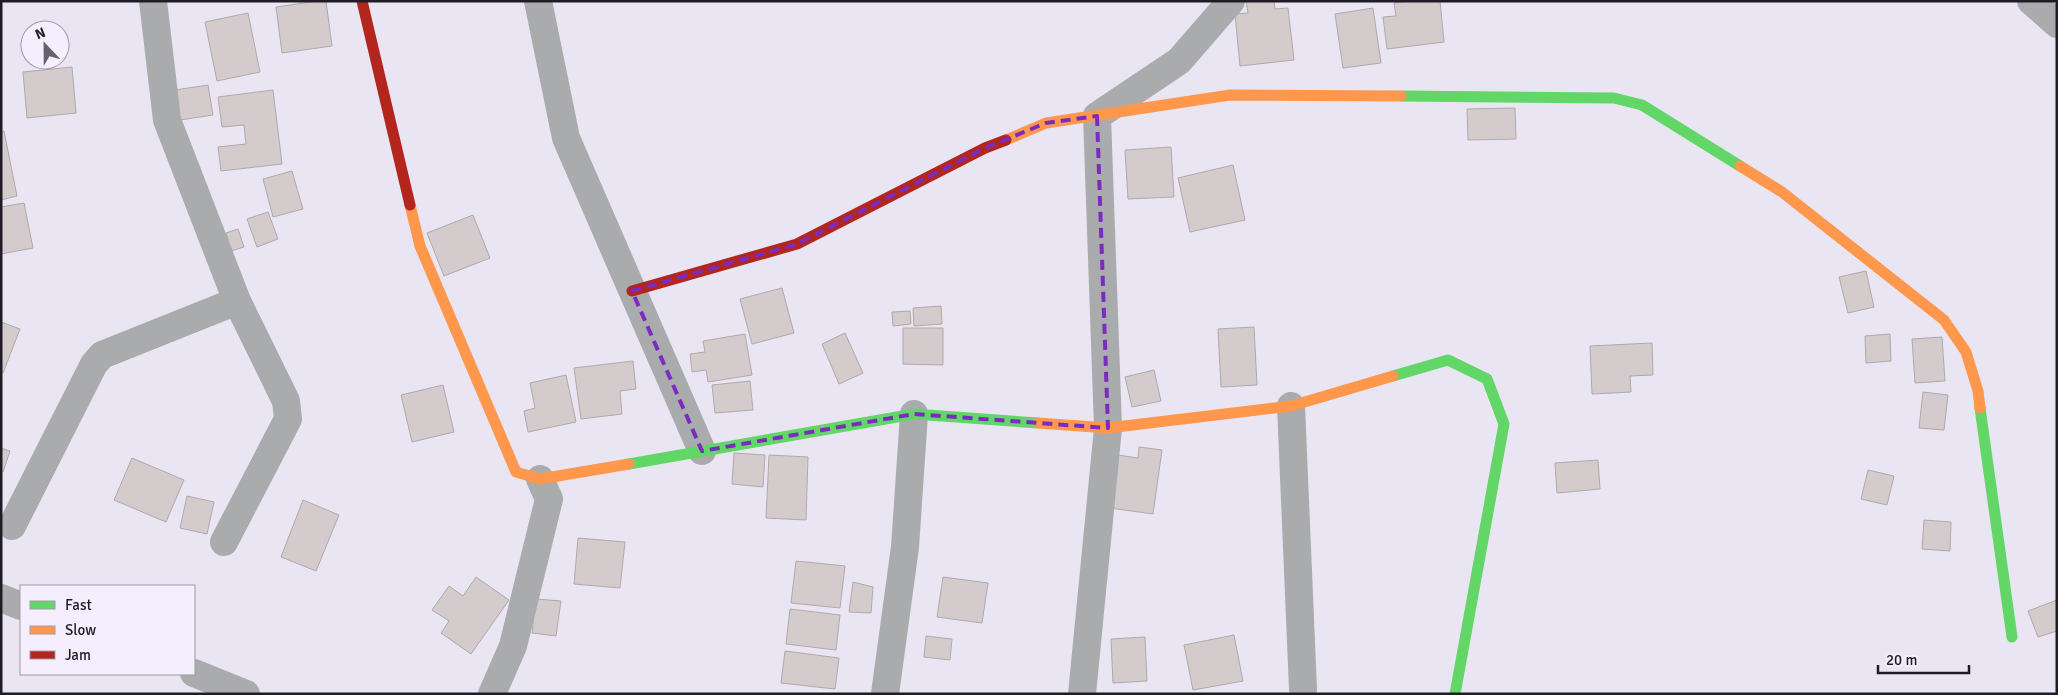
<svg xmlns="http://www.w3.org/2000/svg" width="2058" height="695" font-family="Signika,sans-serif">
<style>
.building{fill:#d4cbcc;stroke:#afa9ac}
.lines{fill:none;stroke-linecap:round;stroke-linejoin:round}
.street{stroke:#aaabad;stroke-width:28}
.fast{stroke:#63d668;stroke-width:11}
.slow{stroke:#ff974d;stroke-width:11}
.jam{stroke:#b3261e;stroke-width:11}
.marked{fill:none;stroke:#7b2cbf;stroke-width:4;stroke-dasharray:10 6;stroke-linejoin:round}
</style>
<rect width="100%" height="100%" fill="#eae5f3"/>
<g class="building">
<path d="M 318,1 L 326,1 L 332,46 L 282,53 L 276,7 Z"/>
<path d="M 1246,1 L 1274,1 L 1275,9 L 1288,8 L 1294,60 L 1240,66 L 1235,14 L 1248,13 Z"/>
<path d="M 1409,1 L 1440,1 L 1444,42 L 1387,49 L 1383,17 L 1396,16 L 1394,3 Z"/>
<path d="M 1373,8 L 1381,63 L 1343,68 L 1335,14 Z"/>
<path d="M 248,13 L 260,72 L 217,81 L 205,22 Z"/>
<path d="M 72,67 L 76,113 L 27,118 L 23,72 Z"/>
<path d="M 208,85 L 213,115 L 180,120 L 175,90 Z"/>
<path d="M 273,90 L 282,164 L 221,171 L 218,147 L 246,144 L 244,125 L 222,127 L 218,97 Z"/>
<path d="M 1515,108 L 1516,139 L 1468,140 L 1467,109 Z"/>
<path d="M 4,131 L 17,196 L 1,200 L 1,132 Z"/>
<path d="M 1171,147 L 1174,197 L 1128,199 L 1125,150 Z"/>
<path d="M 1233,165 L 1245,220 L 1190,232 L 1178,178 Z"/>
<path d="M 292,171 L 303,209 L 273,217 L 263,179 Z"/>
<path d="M 24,203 L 33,248 L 1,254 L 1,207 Z"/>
<path d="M 268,212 L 278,239 L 257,247 L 247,219 Z"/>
<path d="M 473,215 L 490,258 L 444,276 L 427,233 Z"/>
<path d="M 238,229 L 244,247 L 231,251 L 226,233 Z"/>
<path d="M 1866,271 L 1874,307 L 1848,313 L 1839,277 Z"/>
<path d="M 782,288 L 794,333 L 752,344 L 740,299 Z"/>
<path d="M 941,306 L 942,324 L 914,326 L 913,308 Z"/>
<path d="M 910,311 L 911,324 L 893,326 L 892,312 Z"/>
<path d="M 1,322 L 20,329 L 3,373 L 1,373 Z"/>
<path d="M 1254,327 L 1257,385 L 1221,387 L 1218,329 Z"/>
<path d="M 903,328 L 943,328 L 943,365 L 903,364 Z"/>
<path d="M 845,333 L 863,373 L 839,384 L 822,344 Z"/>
<path d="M 745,334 L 752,375 L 708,382 L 706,370 L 692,372 L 690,354 L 705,352 L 703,341 Z"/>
<path d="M 1890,334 L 1891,361 L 1866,363 L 1865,336 Z"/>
<path d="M 1942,337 L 1945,381 L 1915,383 L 1912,339 Z"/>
<path d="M 1652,343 L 1653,375 L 1630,376 L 1631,392 L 1592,394 L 1590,346 Z"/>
<path d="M 633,361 L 636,389 L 620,391 L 622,414 L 581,419 L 574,368 Z"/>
<path d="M 1154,370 L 1161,401 L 1132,407 L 1125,377 Z"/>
<path d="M 566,375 L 576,422 L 528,432 L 524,411 L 535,408 L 530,383 Z"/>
<path d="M 750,381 L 753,410 L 715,413 L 712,385 Z"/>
<path d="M 443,385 L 454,432 L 412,442 L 401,395 Z"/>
<path d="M 1923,392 L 1948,395 L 1944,430 L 1919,428 Z"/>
<path d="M 1139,447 L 1162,450 L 1153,514 L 1110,508 L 1118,455 L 1138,458 Z"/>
<path d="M 1,448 L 10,451 L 3,472 L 1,471 Z"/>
<path d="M 734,453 L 765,455 L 763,487 L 732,484 Z"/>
<path d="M 769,455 L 808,457 L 806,520 L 766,518 Z"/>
<path d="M 132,458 L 184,480 L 166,522 L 114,500 Z"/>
<path d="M 1598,460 L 1600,489 L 1557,493 L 1555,463 Z"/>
<path d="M 1868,470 L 1894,476 L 1887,505 L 1861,499 Z"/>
<path d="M 187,496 L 214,502 L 207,534 L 180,528 Z"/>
<path d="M 303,500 L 339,515 L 316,571 L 281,557 Z"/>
<path d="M 1924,520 L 1951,522 L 1950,551 L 1922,549 Z"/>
<path d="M 578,538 L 625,542 L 620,588 L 574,584 Z"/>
<path d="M 796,561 L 845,566 L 840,608 L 791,603 Z"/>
<path d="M 476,577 L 509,600 L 471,654 L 441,633 L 449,621 L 432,610 L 449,586 L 463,596 Z"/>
<path d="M 943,577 L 988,583 L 982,623 L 937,617 Z"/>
<path d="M 853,582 L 873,587 L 871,613 L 849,612 Z"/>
<path d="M 536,599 L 561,601 L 556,636 L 532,633 Z"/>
<path d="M 2057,600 L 2057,631 L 2038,637 L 2028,611 Z"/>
<path d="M 790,609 L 840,615 L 836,650 L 786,644 Z"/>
<path d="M 1234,635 L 1243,681 L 1193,690 L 1184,645 Z"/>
<path d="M 926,636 L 952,639 L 950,660 L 924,657 Z"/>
<path d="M 1145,637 L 1147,681 L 1113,683 L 1111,639 Z"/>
<path d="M 785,651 L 839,658 L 835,689 L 781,683 Z"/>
</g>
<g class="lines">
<g class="street">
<path d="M 153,1 L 167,120 L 237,301 L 286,401 L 288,419 L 224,542"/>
<path d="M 538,1 L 566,138 L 702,451"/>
<path d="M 2031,1 L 2057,24"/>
<path d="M 1291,406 L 1303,689"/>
<path d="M 12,526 L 94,364 L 102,355 L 237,301"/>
<path d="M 1,598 L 21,606"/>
<path d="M 194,673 L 246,694"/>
<path d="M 492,694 L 513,646 L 549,499 L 540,479"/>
<path d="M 885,694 L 905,547 L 914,414"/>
<path d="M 1082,694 L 1108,428 L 1097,116 L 1179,61 L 1231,1"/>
</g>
<g class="fast">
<path d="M 1401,96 L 1614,98 L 1642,105 L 1740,166"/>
<path d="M 1393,376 L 1448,360 L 1487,379 L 1504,424 L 1455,694"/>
<path d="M 1980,408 L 2012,637"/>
<path d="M 629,464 L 914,414 L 1038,423"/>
</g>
<g class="slow">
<path d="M 1006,140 L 1046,123 L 1230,95 L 1401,96"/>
<path d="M 1740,166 L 1782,192 L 1944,320 L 1966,352 L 1978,391 L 1980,408"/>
<path d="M 410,205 L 420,246 L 516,472 L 540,479 L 629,464"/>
<path d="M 1038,423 L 1108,428 L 1291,406 L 1393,376"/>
</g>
<g class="jam">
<path d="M 362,1 L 410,205"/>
<path d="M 632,291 L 797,244 L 985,148 L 1006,140"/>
</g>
</g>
<path class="marked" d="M 1097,116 L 1108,428 L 914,414 L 702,451 L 632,291 L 797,244 L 985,148 L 1046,123 Z"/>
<rect width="2058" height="695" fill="none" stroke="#1f1c25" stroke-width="5"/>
<rect x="20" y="585" width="175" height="90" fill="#f4eefe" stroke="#9f9aa7"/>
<rect x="30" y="601" width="25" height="8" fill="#63d668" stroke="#9f9aa7"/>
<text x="65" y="610" font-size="15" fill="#1f1c25">Fast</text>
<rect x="30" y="626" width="25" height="8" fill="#ff974d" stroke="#9f9aa7"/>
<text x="65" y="635" font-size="15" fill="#1f1c25">Slow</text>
<rect x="30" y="651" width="25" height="8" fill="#b3261e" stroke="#9f9aa7"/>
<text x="65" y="660" font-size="15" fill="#1f1c25">Jam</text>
<g transform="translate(45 45) rotate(338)"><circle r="24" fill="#f4eefe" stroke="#9f9aa7"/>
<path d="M0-4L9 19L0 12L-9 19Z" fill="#66626d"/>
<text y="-8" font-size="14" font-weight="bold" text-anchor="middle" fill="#1f1c25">N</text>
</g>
<path d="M1878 665v8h91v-8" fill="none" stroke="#1f1c25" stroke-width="2.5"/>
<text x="1886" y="665" font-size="15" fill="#1f1c25" stroke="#f4eefe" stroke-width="4" paint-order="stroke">20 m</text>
</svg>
